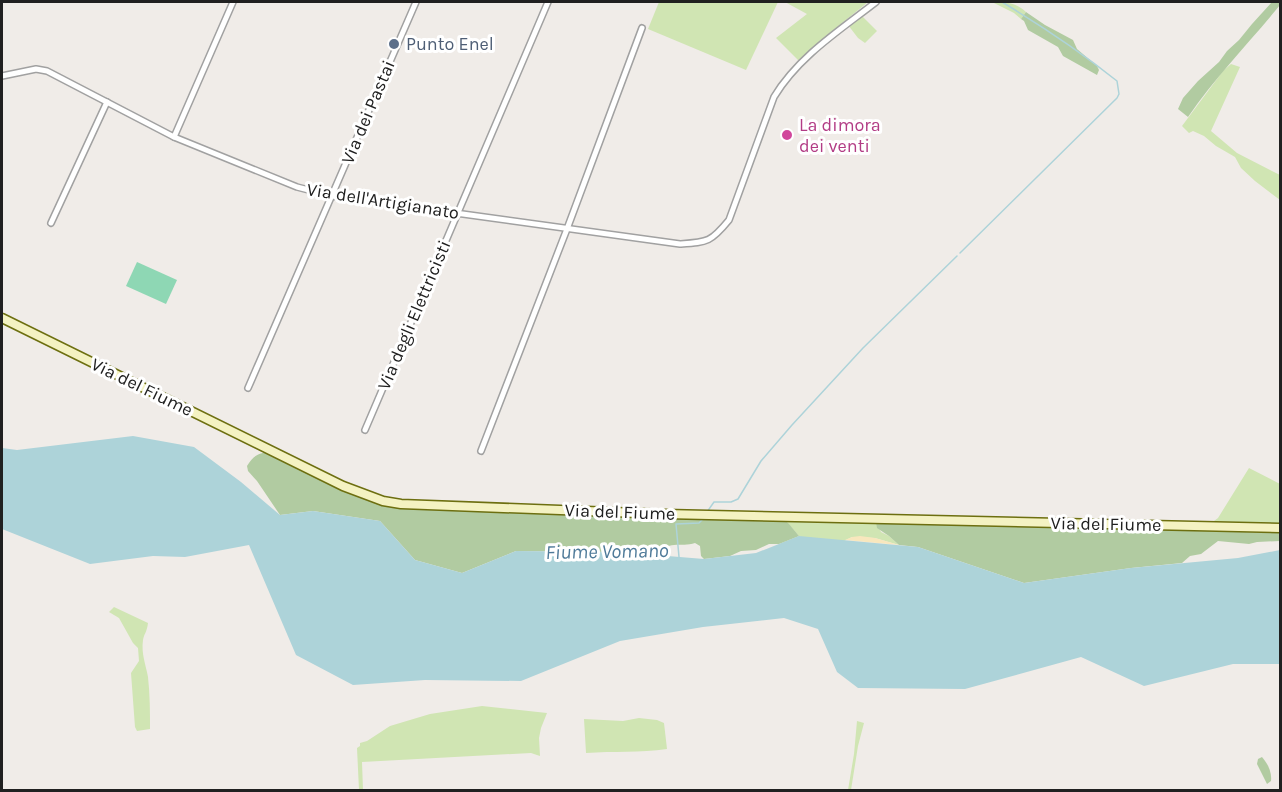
<svg xmlns="http://www.w3.org/2000/svg" width="1282" height="792" font-family="Karla,sans-serif">
<style>
.grass{fill:#d0e5b3}
.forest{fill:#b1cba1}
.sand{fill:#f8e7bd}
.pitch{fill:#8ed7b4}
.water{fill:#add3d9}
.lines{fill:none;stroke-linecap:round;stroke-linejoin:round}
.stream{stroke:#add3d9;stroke-width:1.5}
.street-casing{stroke:#a1a1a1;stroke-width:8}
.secondary-casing{stroke:#6d6f10;stroke-width:11}
.street{stroke:#fff;stroke-width:5}
.secondary{stroke:#f4f2c2;stroke-width:8}
.service-dot{fill:#5c6f8a;stroke:#fff;stroke-width:2}
.hotel-dot{fill:#d1479c;stroke:#fff;stroke-width:2}
.labels{text-anchor:middle;stroke-width:6;stroke-linejoin:round;paint-order:stroke}
.service-label{font-size:18px;fill:#4e5e75;stroke:#fff;text-anchor:start}
.street-label{font-size:18px;fill:#202020;stroke:#fff}
.hotel-label{font-size:18px;fill:#b23c85;stroke:#fff;text-anchor:start}
.water-label{font-size:20px;font-style:italic;fill:#4e7a99;stroke:#fff}
</style>
<rect width="100%" height="100%" fill="#f0ece8"/>
<g class="grass">
<path d="M 659,2 L 778,2 L 746,70 L 648,29 Z"/>
<path d="M 785,2 L 868,2 L 836,28 L 799,61 L 776,38 L 807,14 Z"/>
<path d="M 992,2 C 1005,2 1015,2 1026,12 L 1021,19 L 1014,13 Z"/>
<path d="M 862,16 L 877,31 L 865,43 L 858,38 L 848,25 Z"/>
<path d="M 1231,64 L 1240,67 L 1211,131 L 1237,153 L 1280,175 L 1280,200 L 1255,181 L 1241,168 L 1235,157 L 1216,146 L 1204,136 L 1193,131 L 1189,133 L 1182,126 L 1223,71 Z"/>
<path d="M 1249,468 L 1280,484 L 1280,526 L 1210,524 L 1218,518 Z"/>
<path d="M 785,520 L 876,522 L 881,532 L 889,536 L 899,545 L 875,538 L 852,537 L 840,543 L 779,544 L 799,536 Z"/>
<path d="M 114,607 L 148,623 C 147,632 144,634 143,640 C 141,654 146,665 148,677 C 150,695 150,712 150,729 L 137,731 L 135,727 L 131,673 L 139,661 L 138,648 L 133,643 L 119,618 L 109,612 Z"/>
<path d="M 482,706 L 547,713 L 541,728 L 539,738 L 540,756 L 531,753 L 362,762 L 363,790 L 359,790 L 357,748 L 360,746 L 360,743 L 367,741 L 390,726 L 430,714 Z"/>
<path d="M 639,718 L 657,720 L 664,723 L 667,749 C 640,753 613,751 586,753 L 584,719 L 623,721 Z"/>
<path d="M 857,721 L 864,723 L 858,746 L 851,790 L 848,790 L 854,754 Z"/>
</g>
<g class="forest">
<path d="M 1272,2 L 1280,2 L 1280,5 C 1249,43 1216,76 1188,117 L 1178,109 L 1183,98 L 1198,81 L 1219,62 L 1227,51 L 1239,40 L 1252,24 Z"/>
<path d="M 1026,12 L 1045,25 L 1073,40 L 1077,49 L 1097,66 L 1099,70 L 1097,75 L 1063,56 L 1058,47 L 1028,30 L 1024,21 L 1021,19 Z"/>
<path d="M 267,452 L 404,507 L 452,510 L 785,520 L 789,524 L 799,536 L 779,544 L 769,544 L 756,550 L 741,551 L 730,556 L 704,559 L 701,556 L 700,546 L 695,543 C 681,548 665,539 660,556 L 619,552 L 516,551 L 462,573 L 415,560 L 380,521 L 313,511 L 280,515 L 257,481 L 248,471 L 247,466 C 253,457 256,454 267,452 Z"/>
<path d="M 876,522 L 1280,533 L 1280,541 L 1257,542 L 1249,544 L 1218,541 L 1201,554 L 1190,556 L 1182,563 L 1131,568 L 1024,583 L 918,547 L 899,545 L 889,536 L 877,528 Z"/>
<path d="M 1262,757 C 1268,764 1272,772 1271,781 L 1267,784 L 1257,764 L 1258,759 Z"/>
</g>
<path class="sand" d="M 860,536 L 875,538 L 899,545 L 845,540 L 852,537 Z"/>
<path class="pitch" d="M 137,262 L 177,280 L 166,304 L 126,286 Z"/>
<path class="water" d="M 133,436 L 194,447 L 241,482 L 280,515 L 313,511 L 380,521 L 415,560 L 462,573 L 516,551 L 619,552 L 704,559 L 756,553 L 799,536 L 918,547 L 1024,583 L 1131,568 L 1238,558 L 1280,550 L 1280,664 L 1233,664 L 1144,686 L 1081,657 L 965,689 L 858,688 L 837,672 L 818,629 L 784,618 L 703,627 L 620,641 L 521,681 L 425,680 L 353,685 L 296,655 L 249,545 L 185,557 L 153,556 L 90,564 L 2,529 L 2,448 L 17,450 Z"/>
<g class="lines">
<g class="stream">
<path d="M 960,253 L 1117,98 L 1119,94 L 1117,81 C 1081,52 1042,26 1002,2"/>
<path d="M 707,512 L 714,502 L 731,502 L 738,499 L 761,461 L 792,425 L 863,348 L 957,256"/>
<path d="M 679,557 L 676,524 L 699,523 L 703,519"/>
</g>
<defs>
<g id="street">
<path d="M 2,76 L 36,69 L 47,71 L 174,137 L 297,187 L 332,196 L 680,244 C 708,242 711,242 729,220 L 774,97 C 798,57 840,30 876,2"/>
<path d="M 174,137 L 233,2"/>
<path d="M 51,223 L 107,102"/>
<path d="M 248,388 L 416,2"/>
<path d="M 365,430 L 548,2"/>
<path d="M 481,451 L 567,229 L 642,28"/>
</g>
<path id="secondary" d="M 2,318 L 343,486 L 383,501 L 401,504 L 665,514 L 1280,528"/>
</defs>
<use href="#street" class="street-casing"/>
<use href="#secondary" class="secondary-casing"/>
<use href="#street" class="street"/>
<use href="#secondary" class="secondary"/>
</g>
<circle class="service-dot" cx="394" cy="44" r="6"/>
<circle class="hotel-dot" cx="787" cy="135" r="6"/>
<g class="labels">
<g class="service-label">
<text x="406" y="50">Punto Enel</text>
</g>
<g class="street-label">
<text transform="translate(368 112) rotate(-67)" y="6">Via dei Pastai</text>
<text transform="translate(383 201) rotate(9)" y="6">Via dell'Artigianato</text>
<text transform="translate(414 315) rotate(-67)" y="6">Via degli Elettricisti</text>
<text transform="translate(142 387) rotate(26)" y="6">Via del Fiume</text>
<text transform="translate(620 512) rotate(2)" y="6">Via del Fiume</text>
<text transform="translate(1106 524) rotate(1)" y="6">Via del Fiume</text>
</g>
<g class="hotel-label">
<text x="799" y="131">La dimora<tspan x="799" dy="21">dei venti</tspan></text>
</g>
<g class="water-label">
<text transform="translate(607 551) rotate(-1)" y="7">Fiume Vomano</text>
</g>
</g>
<rect width="1282" height="792" fill="none" stroke="#202020" stroke-width="6"/>
</svg>
